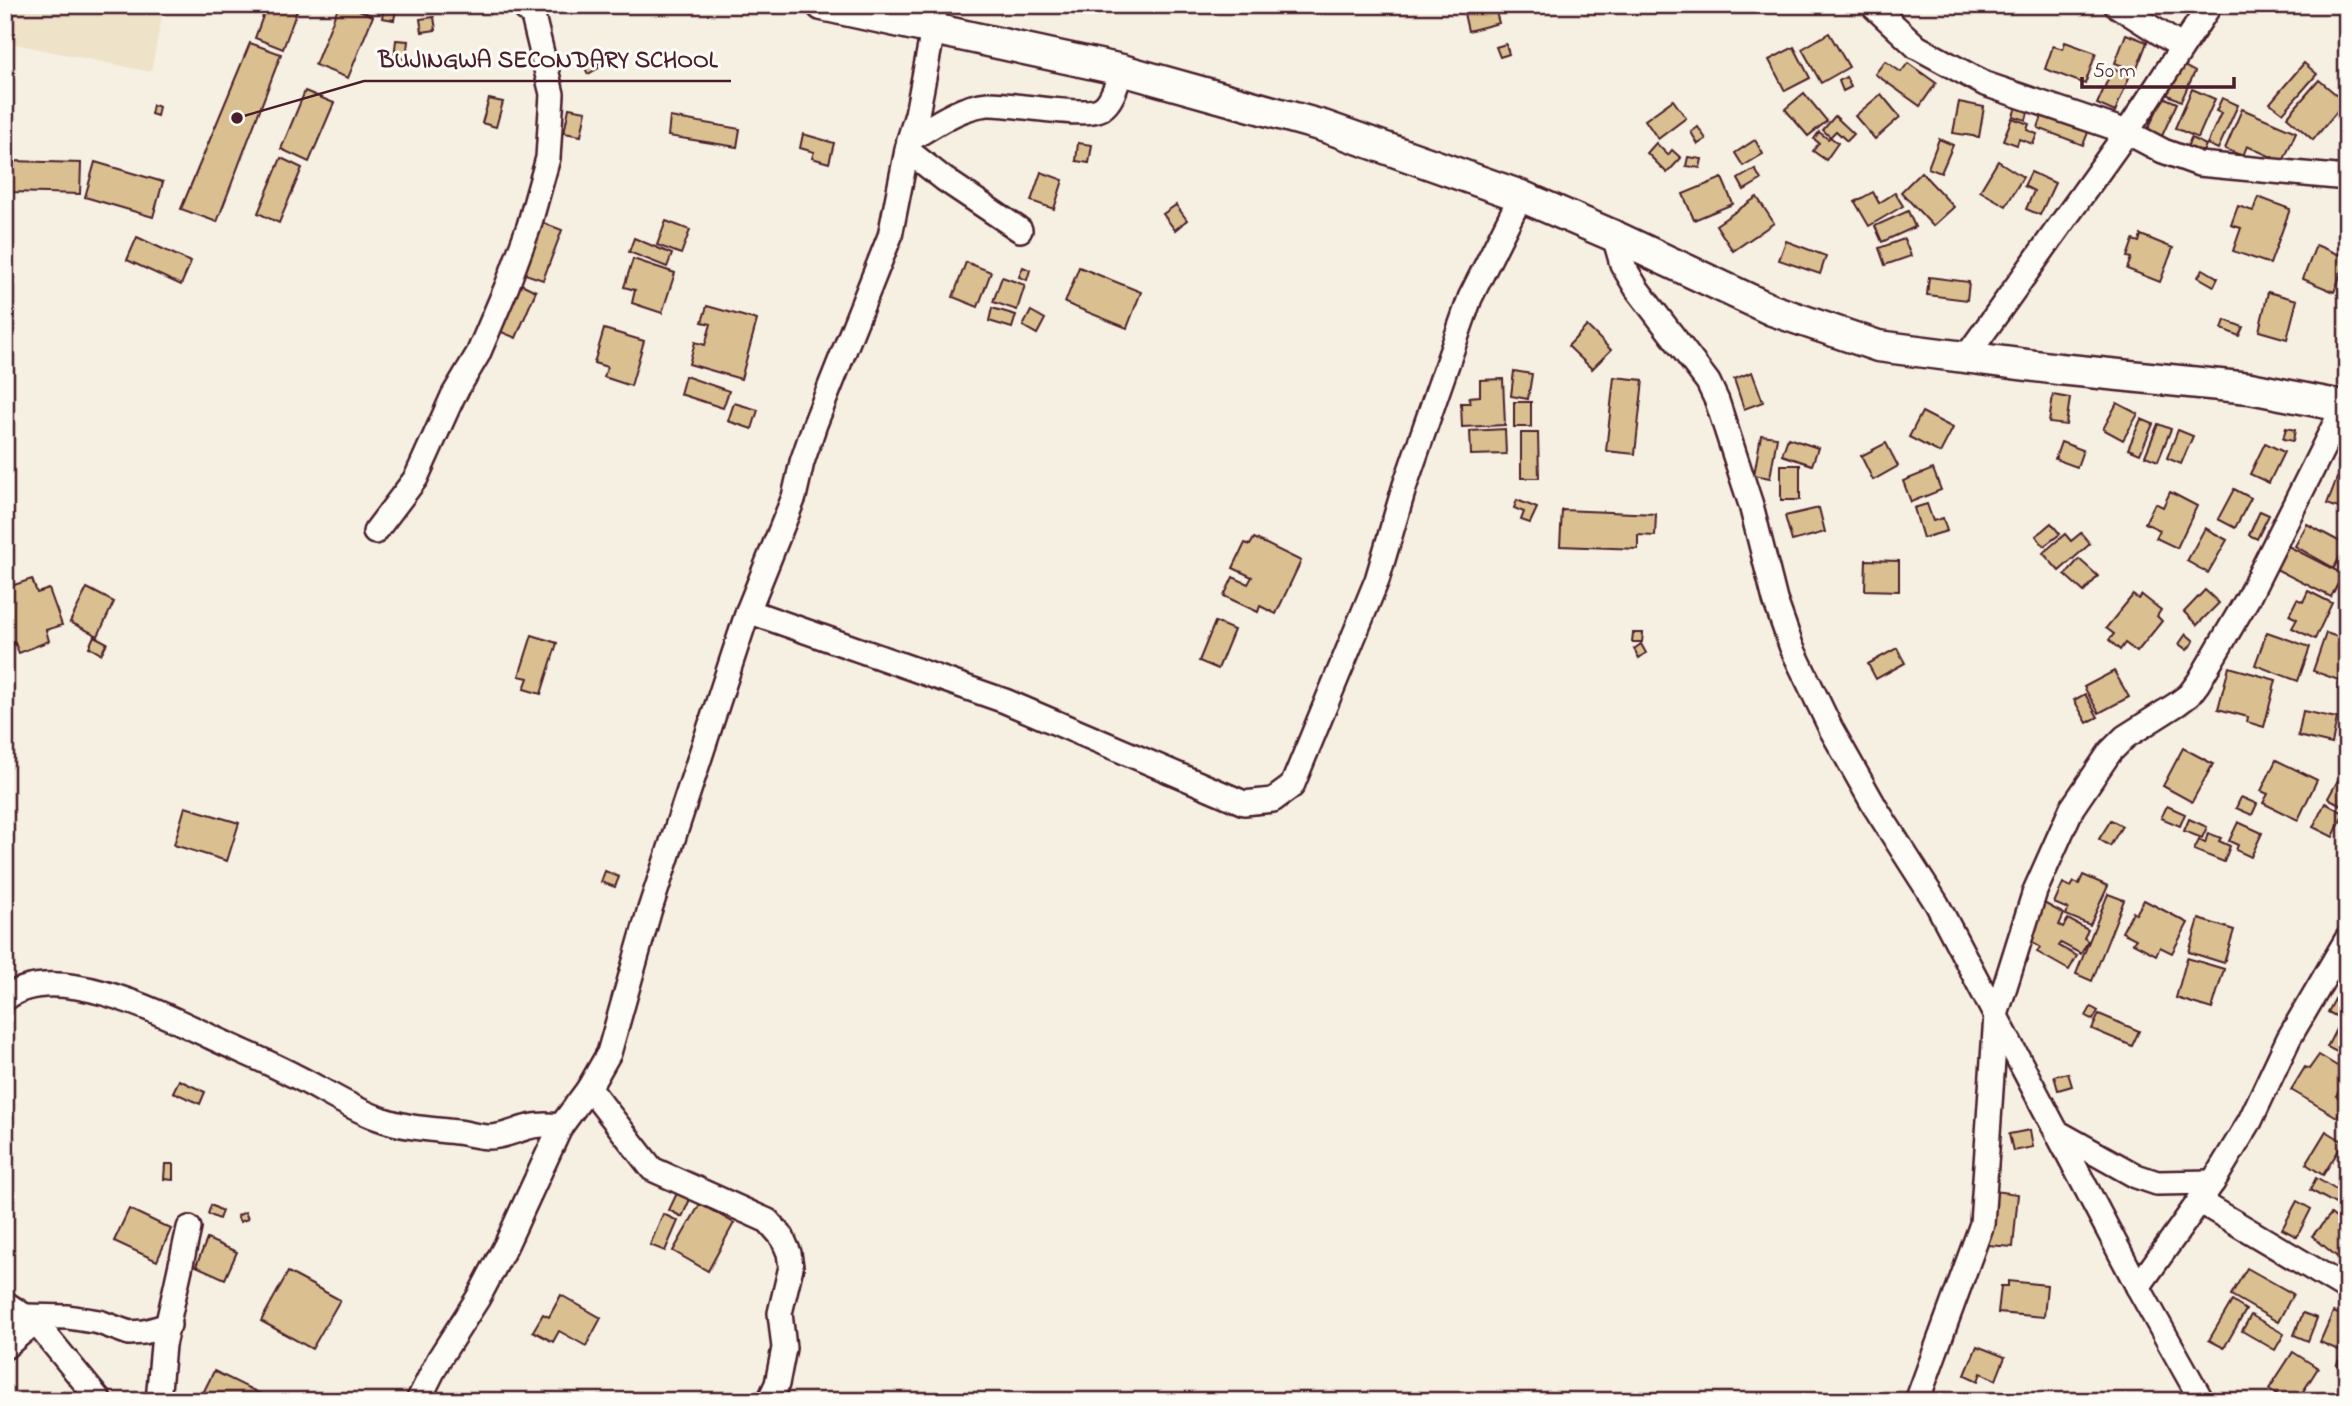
<svg xmlns="http://www.w3.org/2000/svg" width="2352" height="1406" font-family="'Indie Flower',sans-serif">
<style>
.built{fill:#eee2c9}
.building{fill:#dac090;stroke:#4a1f2b;stroke-width:2}
.lines{fill:none;stroke-linecap:round;stroke-linejoin:round}
.minor-casing{stroke:#4a1f2b;stroke-width:28}
.major-casing{stroke:#4a1f2b;stroke-width:35}
.minor{stroke:#fdfcf7;stroke-width:23}
.major{stroke:#fdfcf7;stroke-width:30}
.leader{fill:none;stroke:#4a1f2b;stroke-width:2.5}
.callout-dot{fill:#4a1f2b;stroke:#fdfcf7;stroke-width:2.5}
.callout-label{font-size:24px;text-anchor:middle;font-weight:bold;fill:#4a1f2b;stroke:#fdfcf7;stroke-width:6;stroke-linejoin:round;paint-order:stroke}
</style>
<rect width="100%" height="100%" fill="#f6f0e2"/>
<filter id="ink" filterUnits="userSpaceOnUse"><feTurbulence type="fractalNoise" baseFrequency=".0143" numOctaves="2"/><feDisplacementMap in="SourceGraphic" scale="14" xChannelSelector="R" yChannelSelector="G"/><feConvolveMatrix kernelMatrix="1 2 1 2 8 2 1 2 1" color-interpolation-filters="sRGB"/></filter>
<g filter="url(#ink)">
<path class="built" d="M 7,5 L 164,5 L 151,72 L 5,42 Z"/>
<g class="building">
<path d="M 267,5 L 299,5 L 283,49 L 255,38 Z"/>
<path d="M 339,5 L 347,5 L 373,16 L 348,78 L 315,65 Z"/>
<path d="M 385,5 L 397,5 L 394,20 L 382,18 Z"/>
<path d="M 1475,5 L 1494,5 L 1499,23 L 1468,31 L 1463,9 Z"/>
<path d="M 434,17 L 436,30 L 422,32 L 420,19 Z"/>
<path d="M 1829,33 L 1849,67 L 1821,83 L 1802,49 Z"/>
<path d="M 2126,34 L 2147,42 L 2136,71 L 2115,63 Z"/>
<path d="M 396,40 L 408,41 L 406,59 L 394,58 Z"/>
<path d="M 2065,42 L 2096,53 L 2085,84 L 2045,69 L 2053,46 L 2063,49 Z"/>
<path d="M 250,43 L 281,54 L 217,222 L 181,209 Z"/>
<path d="M 1506,44 L 1509,54 L 1500,57 L 1496,47 Z"/>
<path d="M 1794,47 L 1810,78 L 1785,91 L 1769,60 Z"/>
<path d="M 594,53 L 600,67 L 588,74 L 581,60 Z"/>
<path d="M 1885,61 L 1901,72 L 1908,63 L 1936,83 L 1920,106 L 1875,74 Z"/>
<path d="M 2179,63 L 2195,72 L 2181,101 L 2164,93 Z"/>
<path d="M 2304,63 L 2317,74 L 2283,113 L 2270,103 Z"/>
<path d="M 2113,68 L 2130,75 L 2115,112 L 2097,104 Z"/>
<path d="M 1846,77 L 1851,87 L 1843,91 L 1839,81 Z"/>
<path d="M 2319,80 L 2345,102 L 2313,140 L 2287,117 Z"/>
<path d="M 2192,89 L 2215,99 L 2198,138 L 2175,128 Z"/>
<path d="M 305,91 L 334,103 L 309,162 L 281,149 Z"/>
<path d="M 1804,93 L 1827,121 L 1808,136 L 1785,109 Z"/>
<path d="M 1881,94 L 1900,117 L 1875,139 L 1855,116 Z"/>
<path d="M 2163,97 L 2177,103 L 2162,136 L 2148,129 Z"/>
<path d="M 2222,98 L 2238,105 L 2218,149 L 2207,144 L 2221,113 L 2216,111 Z"/>
<path d="M 489,99 L 503,102 L 496,127 L 482,123 Z"/>
<path d="M 1673,100 L 1686,118 L 1658,139 L 1645,120 Z"/>
<path d="M 2018,101 L 2030,105 L 2026,120 L 2013,116 Z"/>
<path d="M 1959,102 L 1984,107 L 1979,137 L 1953,133 Z"/>
<path d="M 153,105 L 159,107 L 157,116 L 151,114 Z"/>
<path d="M 2045,107 L 2091,125 L 2083,145 L 2038,128 Z"/>
<path d="M 569,108 L 586,111 L 581,136 L 564,133 Z"/>
<path d="M 2242,109 L 2296,132 L 2283,162 L 2247,146 L 2243,156 L 2225,149 Z"/>
<path d="M 1835,116 L 1854,134 L 1847,141 L 1836,131 L 1830,137 L 1823,130 Z"/>
<path d="M 670,117 L 740,129 L 737,147 L 668,136 Z"/>
<path d="M 2012,118 L 2029,124 L 2027,130 L 2037,134 L 2033,144 L 2019,139 L 2017,145 L 2003,140 Z"/>
<path d="M 1698,127 L 1706,139 L 1698,144 L 1691,132 Z"/>
<path d="M 1819,132 L 1828,139 L 1830,137 L 1838,143 L 1826,160 L 1813,151 L 1819,143 L 1814,139 Z"/>
<path d="M 803,134 L 834,143 L 829,163 L 812,158 L 814,152 L 800,148 Z"/>
<path d="M 2191,138 L 2206,145 L 2202,154 L 2187,147 Z"/>
<path d="M 1939,139 L 1953,145 L 1941,173 L 1928,168 Z"/>
<path d="M 1755,140 L 1763,154 L 1743,166 L 1735,153 Z"/>
<path d="M 1078,143 L 1092,145 L 1089,163 L 1076,161 Z"/>
<path d="M 1656,143 L 1668,155 L 1672,150 L 1681,158 L 1667,173 L 1647,153 Z"/>
<path d="M 1688,157 L 1702,159 L 1700,168 L 1686,166 Z"/>
<path d="M 281,158 L 302,168 L 279,223 L 258,213 Z"/>
<path d="M 11,161 L 81,163 L 80,194 L 11,192 Z"/>
<path d="M 1998,161 L 2023,177 L 2006,206 L 1980,191 Z"/>
<path d="M 95,162 L 163,182 L 153,217 L 85,197 Z"/>
<path d="M 1755,169 L 1761,180 L 1744,190 L 1738,179 Z"/>
<path d="M 1041,172 L 1063,180 L 1054,209 L 1031,201 Z"/>
<path d="M 1921,172 L 1954,207 L 1933,226 L 1901,192 Z"/>
<path d="M 2031,172 L 2055,183 L 2040,215 L 2026,209 L 2034,191 L 2024,186 Z"/>
<path d="M 1722,178 L 1733,204 L 1694,220 L 1683,194 Z"/>
<path d="M 1873,192 L 1879,203 L 1895,193 L 1903,206 L 1869,226 L 1855,202 Z"/>
<path d="M 1757,197 L 1774,223 L 1733,251 L 1716,225 Z"/>
<path d="M 2258,197 L 2290,209 L 2270,264 L 2233,251 L 2241,228 L 2231,225 L 2238,206 L 2253,211 Z"/>
<path d="M 1176,205 L 1187,220 L 1175,230 L 1163,214 Z"/>
<path d="M 1908,211 L 1915,227 L 1882,242 L 1875,226 Z"/>
<path d="M 666,221 L 690,230 L 681,254 L 657,245 Z"/>
<path d="M 541,222 L 562,230 L 543,280 L 522,273 Z"/>
<path d="M 2141,235 L 2173,248 L 2160,282 L 2127,269 L 2131,258 L 2127,257 L 2133,240 L 2139,242 Z"/>
<path d="M 137,237 L 191,262 L 181,285 L 127,260 Z"/>
<path d="M 634,238 L 672,254 L 667,267 L 629,252 Z"/>
<path d="M 1904,239 L 1911,256 L 1885,265 L 1879,248 Z"/>
<path d="M 1786,241 L 1826,256 L 1820,274 L 1779,260 Z"/>
<path d="M 2316,245 L 2347,258 L 2334,292 L 2303,279 Z"/>
<path d="M 633,259 L 675,273 L 662,313 L 632,303 L 635,290 L 624,287 Z"/>
<path d="M 966,262 L 991,272 L 978,307 L 953,297 Z"/>
<path d="M 1023,267 L 1030,270 L 1027,280 L 1019,277 Z"/>
<path d="M 1079,267 L 1141,292 L 1127,328 L 1065,303 Z"/>
<path d="M 2203,269 L 2218,278 L 2214,286 L 2198,277 Z"/>
<path d="M 1002,277 L 1025,285 L 1017,310 L 993,302 Z"/>
<path d="M 1929,277 L 1969,282 L 1967,300 L 1927,295 Z"/>
<path d="M 519,283 L 536,291 L 516,338 L 499,331 Z"/>
<path d="M 2268,292 L 2297,300 L 2287,339 L 2259,331 Z"/>
<path d="M 707,306 L 757,320 L 741,379 L 689,364 L 695,342 L 705,345 L 711,324 L 702,322 Z"/>
<path d="M 992,308 L 1016,315 L 1012,328 L 989,321 Z"/>
<path d="M 1031,311 L 1045,319 L 1037,334 L 1023,326 Z"/>
<path d="M 2225,320 L 2243,327 L 2239,336 L 2222,329 Z"/>
<path d="M 1587,326 L 1611,350 L 1592,369 L 1568,346 Z"/>
<path d="M 604,329 L 644,341 L 631,386 L 604,377 L 607,367 L 594,363 Z"/>
<path d="M 1514,371 L 1532,374 L 1528,399 L 1511,396 Z"/>
<path d="M 1752,372 L 1763,402 L 1744,409 L 1734,379 Z"/>
<path d="M 685,376 L 729,391 L 723,408 L 680,394 Z"/>
<path d="M 1614,377 L 1643,380 L 1635,454 L 1606,451 Z"/>
<path d="M 1503,379 L 1505,425 L 1462,427 L 1461,403 L 1470,403 L 1469,397 L 1480,396 L 1480,380 Z"/>
<path d="M 2053,395 L 2070,398 L 2066,425 L 2049,423 Z"/>
<rect x="1514" y="402" width="17" height="25"/>
<path d="M 734,403 L 758,410 L 752,429 L 728,421 Z"/>
<path d="M 2117,403 L 2138,414 L 2123,440 L 2103,429 Z"/>
<path d="M 1922,412 L 1953,428 L 1940,453 L 1909,437 Z"/>
<path d="M 2141,419 L 2153,424 L 2140,454 L 2128,449 Z"/>
<path d="M 2158,424 L 2171,429 L 2158,461 L 2145,456 Z"/>
<path d="M 2286,428 L 2295,430 L 2293,441 L 2283,439 Z"/>
<path d="M 1505,429 L 1506,454 L 1471,455 L 1470,431 Z"/>
<path d="M 2178,430 L 2193,436 L 2181,464 L 2167,458 Z"/>
<path d="M 1521,433 L 1538,433 L 1539,478 L 1521,478 Z"/>
<path d="M 1761,435 L 1777,437 L 1770,478 L 1754,475 Z"/>
<path d="M 1788,438 L 1818,448 L 1812,465 L 1782,455 Z"/>
<path d="M 2061,442 L 2083,450 L 2077,467 L 2055,459 Z"/>
<path d="M 1886,443 L 1898,466 L 1873,480 L 1861,456 Z"/>
<path d="M 2265,443 L 2284,452 L 2269,483 L 2250,474 Z"/>
<rect x="1781" y="465" width="19" height="35"/>
<path d="M 1933,469 L 1941,490 L 1911,502 L 1903,481 Z"/>
<path d="M 2337,478 L 2347,482 L 2347,503 L 2344,510 L 2327,504 Z"/>
<path d="M 2234,489 L 2251,498 L 2235,528 L 2218,519 Z"/>
<path d="M 2170,492 L 2197,506 L 2177,548 L 2156,538 L 2160,530 L 2145,523 L 2155,503 L 2163,507 Z"/>
<path d="M 1517,500 L 1537,508 L 1530,523 L 1521,520 L 1524,512 L 1514,508 Z"/>
<path d="M 1927,504 L 1933,521 L 1943,518 L 1947,531 L 1923,538 L 1914,508 Z"/>
<path d="M 1819,508 L 1825,532 L 1792,541 L 1785,516 Z"/>
<path d="M 1562,510 L 1656,514 L 1655,536 L 1638,535 L 1638,549 L 1560,546 Z"/>
<path d="M 2260,511 L 2269,515 L 2257,539 L 2249,535 Z"/>
<path d="M 2051,523 L 2060,534 L 2044,546 L 2036,536 Z"/>
<path d="M 2307,524 L 2346,545 L 2334,568 L 2295,546 Z"/>
<path d="M 2205,528 L 2227,540 L 2208,573 L 2187,561 Z"/>
<path d="M 2081,533 L 2090,544 L 2059,571 L 2043,553 L 2065,534 L 2071,541 Z"/>
<path d="M 1254,538 L 1301,561 L 1276,614 L 1260,606 L 1258,612 L 1224,596 L 1233,577 L 1248,584 L 1252,577 L 1233,568 L 1245,543 L 1250,545 Z"/>
<path d="M 2288,546 L 2343,574 L 2331,597 L 2276,569 Z"/>
<path d="M 2079,559 L 2098,576 L 2084,592 L 2065,575 Z"/>
<path d="M 1866,560 L 1899,561 L 1899,591 L 1865,590 Z"/>
<path d="M 32,579 L 37,593 L 49,589 L 62,625 L 46,630 L 49,641 L 19,653 L 15,643 L 5,647 L 5,588 Z"/>
<path d="M 87,588 L 114,602 L 98,636 L 70,622 Z"/>
<path d="M 2205,590 L 2219,603 L 2197,625 L 2184,612 Z"/>
<path d="M 2308,591 L 2332,603 L 2315,639 L 2292,628 L 2297,619 L 2289,615 L 2297,599 L 2303,602 Z"/>
<path d="M 2133,595 L 2138,599 L 2142,595 L 2161,610 L 2157,616 L 2162,621 L 2137,652 L 2125,643 L 2120,650 L 2109,640 L 2114,634 L 2106,628 Z"/>
<path d="M 1215,622 L 1234,630 L 1218,669 L 1199,661 Z"/>
<path d="M 2267,632 L 2310,647 L 2298,681 L 2255,665 Z"/>
<path d="M 1633,633 L 1643,633 L 1642,642 L 1632,642 Z"/>
<path d="M 2326,633 L 2347,640 L 2347,683 L 2313,671 Z"/>
<path d="M 2186,634 L 2194,641 L 2187,650 L 2179,644 Z"/>
<path d="M 532,635 L 557,643 L 541,694 L 524,689 L 528,678 L 519,676 Z"/>
<path d="M 94,636 L 107,643 L 101,654 L 89,647 Z"/>
<path d="M 1641,644 L 1646,653 L 1639,658 L 1634,649 Z"/>
<path d="M 1897,648 L 1905,663 L 1876,679 L 1868,664 Z"/>
<path d="M 2229,667 L 2276,680 L 2264,727 L 2247,722 L 2248,717 L 2218,709 Z"/>
<path d="M 2114,671 L 2129,697 L 2099,713 L 2084,687 Z"/>
<path d="M 2085,694 L 2098,717 L 2087,723 L 2074,700 Z"/>
<path d="M 2303,711 L 2337,718 L 2332,744 L 2298,736 Z"/>
<path d="M 2183,748 L 2213,764 L 2192,802 L 2163,786 Z"/>
<path d="M 2276,760 L 2317,780 L 2298,820 L 2263,803 L 2268,794 L 2261,791 Z"/>
<path d="M 2347,761 L 2347,780 L 2340,776 Z"/>
<path d="M 2338,780 L 2347,785 L 2347,808 L 2328,798 Z"/>
<path d="M 2241,797 L 2257,804 L 2252,815 L 2236,808 Z"/>
<path d="M 2325,803 L 2344,813 L 2333,837 L 2313,827 Z"/>
<path d="M 2167,806 L 2185,814 L 2180,826 L 2161,818 Z"/>
<path d="M 185,807 L 239,823 L 227,861 L 174,845 Z"/>
<path d="M 2189,819 L 2207,827 L 2202,838 L 2184,831 Z"/>
<path d="M 2111,820 L 2122,826 L 2110,846 L 2099,839 Z"/>
<path d="M 2238,822 L 2262,833 L 2251,857 L 2236,850 L 2238,845 L 2229,841 Z"/>
<path d="M 2208,833 L 2221,838 L 2219,841 L 2230,846 L 2224,862 L 2194,850 L 2199,840 L 2205,843 Z"/>
<path d="M 605,871 L 619,877 L 615,887 L 601,882 Z"/>
<path d="M 2083,875 L 2108,886 L 2090,925 L 2066,915 L 2068,909 L 2054,903 L 2063,883 L 2071,887 L 2074,882 L 2079,884 Z"/>
<path d="M 2108,894 L 2124,900 L 2092,981 L 2076,974 Z"/>
<path d="M 2144,900 L 2188,923 L 2172,953 L 2160,947 L 2156,955 L 2133,943 L 2136,939 L 2122,932 L 2133,912 L 2136,914 Z"/>
<path d="M 2042,902 L 2064,914 L 2059,925 L 2063,927 L 2068,919 L 2088,930 L 2084,938 L 2088,941 L 2081,954 L 2061,943 L 2059,946 L 2077,956 L 2069,970 L 2037,952 L 2040,947 L 2023,937 Z"/>
<path d="M 2199,919 L 2234,930 L 2224,963 L 2189,952 Z"/>
<path d="M 2187,958 L 2224,969 L 2212,1009 L 2176,998 Z"/>
<path d="M 2342,986 L 2347,989 L 2347,1022 L 2328,1012 Z"/>
<path d="M 2091,1007 L 2098,1011 L 2093,1020 L 2086,1016 Z"/>
<path d="M 2099,1014 L 2139,1031 L 2132,1046 L 2092,1029 Z"/>
<path d="M 2336,1029 L 2347,1034 L 2347,1057 L 2327,1047 Z"/>
<path d="M 2319,1055 L 2347,1072 L 2347,1079 L 2336,1096 L 2346,1102 L 2337,1117 L 2291,1090 L 2305,1067 L 2309,1069 Z"/>
<path d="M 2068,1073 L 2072,1086 L 2058,1090 L 2054,1076 Z"/>
<path d="M 179,1080 L 205,1092 L 200,1104 L 173,1092 Z"/>
<path d="M 2030,1130 L 2033,1147 L 2013,1151 L 2009,1134 Z"/>
<path d="M 2326,1131 L 2344,1142 L 2323,1175 L 2306,1164 Z"/>
<path d="M 165,1164 L 173,1164 L 173,1180 L 164,1179 Z"/>
<path d="M 2316,1178 L 2345,1195 L 2339,1206 L 2310,1190 Z"/>
<path d="M 678,1191 L 691,1197 L 682,1217 L 669,1210 Z"/>
<path d="M 1994,1191 L 2018,1194 L 2013,1247 L 1988,1245 Z"/>
<path d="M 2297,1201 L 2311,1209 L 2297,1237 L 2282,1229 Z"/>
<path d="M 700,1204 L 734,1223 L 708,1271 L 673,1251 Z"/>
<path d="M 211,1205 L 222,1211 L 219,1219 L 208,1214 Z"/>
<path d="M 129,1209 L 171,1229 L 157,1261 L 114,1241 Z"/>
<path d="M 245,1212 L 248,1219 L 240,1222 L 237,1216 Z"/>
<path d="M 663,1214 L 678,1221 L 665,1251 L 650,1245 Z"/>
<path d="M 2331,1214 L 2347,1227 L 2347,1265 L 2312,1236 Z"/>
<path d="M 207,1239 L 237,1252 L 225,1279 L 196,1266 Z"/>
<path d="M 2247,1268 L 2293,1294 L 2278,1322 L 2231,1295 Z"/>
<path d="M 288,1272 L 340,1300 L 312,1349 L 261,1321 Z"/>
<path d="M 2008,1281 L 2047,1285 L 2044,1317 L 1998,1313 L 2001,1286 L 2008,1286 Z"/>
<path d="M 561,1295 L 601,1318 L 586,1346 L 559,1331 L 553,1342 L 533,1331 L 543,1314 L 549,1317 Z"/>
<path d="M 2232,1301 L 2246,1310 L 2224,1348 L 2209,1340 Z"/>
<path d="M 2333,1312 L 2347,1317 L 2347,1354 L 2320,1342 Z"/>
<path d="M 2303,1313 L 2317,1318 L 2308,1341 L 2294,1335 Z"/>
<path d="M 2251,1315 L 2284,1334 L 2275,1350 L 2242,1331 Z"/>
<path d="M 1977,1346 L 2005,1357 L 1996,1380 L 1981,1373 L 1978,1381 L 1965,1375 Z"/>
<path d="M 2293,1352 L 2318,1368 L 2297,1401 L 2288,1401 L 2269,1389 Z"/>
<path d="M 2341,1355 L 2347,1358 L 2347,1370 L 2337,1364 Z"/>
<path d="M 214,1371 L 265,1396 L 262,1401 L 199,1401 Z"/>
</g>
<g class="lines">
<defs>
<g id="minor">
<path d="M 1872,5 L 1917,47 L 1985,84 L 2127,132 L 2163,151 L 2199,164 L 2347,178"/>
<path d="M 2116,5 L 2182,47"/>
<path d="M 909,140 C 933,126 960,106 988,104 C 1012,103 1087,119 1102,108 C 1113,101 1117,82 1122,70"/>
<path d="M 907,150 L 944,179 L 1020,230"/>
<path d="M 1614,236 L 1622,264 L 1637,289 L 1708,382 L 1717,401 L 1751,505 L 1775,600 L 1792,648 L 1831,729 L 1875,807 L 1937,904 L 2138,1287 L 2202,1401"/>
<path d="M 1966,357 L 2127,132 L 2210,5"/>
<path d="M 375,532 L 416,478 L 453,396 L 478,354 L 507,286 L 529,226 L 548,158 L 552,94 L 533,16 L 522,5"/>
<path d="M 748,611 L 1005,701 L 1244,803 L 1273,800 L 1292,786 L 1377,580 L 1405,485 L 1470,298 L 1521,196"/>
<path d="M 5,999 C 54,959 163,1014 211,1037 C 238,1050 266,1061 293,1075 C 322,1089 348,1107 378,1118 C 404,1128 431,1129 457,1132 C 467,1133 478,1137 489,1137 C 502,1137 512,1132 525,1128 C 537,1124 549,1125 561,1126"/>
<path d="M 589,1088 L 652,1169 L 768,1221 L 782,1237 L 789,1253 L 791,1267 L 780,1313 L 784,1348 L 777,1384 L 769,1401"/>
<path d="M 2059,1133 L 2136,1176 L 2157,1183 L 2213,1182"/>
<path d="M 2199,1201 L 2347,1289"/>
<path d="M 2138,1287 L 2213,1182 L 2250,1121 L 2289,1038 L 2347,939"/>
<path d="M 5,1303 L 37,1324 L 100,1401"/>
<path d="M 25,1316 L 68,1317 L 99,1322 L 129,1333 L 144,1332 L 169,1325"/>
<path d="M 5,1347 L 24,1331 L 37,1324"/>
<path d="M 158,1401 L 163,1345 L 189,1228"/>
<path d="M 418,1401 L 439,1359 L 478,1298 L 506,1245 L 561,1126 L 589,1088 L 609,1053 L 649,912 L 748,611 L 794,497 L 802,462 L 815,424 L 890,236 L 909,140 L 917,114 L 933,30 L 935,5"/>
<path d="M 1917,1401 L 1982,1224 L 1996,1015 L 2035,891 L 2072,808 L 2110,752 L 2125,737 L 2177,704 L 2189,695 L 2198,683 L 2248,598 L 2344,406"/>
</g>
<path id="major" d="M 822,5 L 1122,70 L 1323,126 L 1521,196 L 1614,236 L 1772,310 L 1878,346 L 2059,369 L 2250,388 L 2347,407"/>
</defs>
<use href="#minor" class="minor-casing"/>
<use href="#major" class="major-casing"/>
<use href="#minor" class="minor"/>
<use href="#major" class="major"/>
</g>
</g>
<path class="leader" d="M237 118L364 81H731"/>
<circle class="callout-dot" cx="237" cy="118" r="7"/>
<g class="callout-label">
<text x="548" y="67">BUJINGWA SECONDARY SCHOOL</text>
</g>
<rect width="2352" height="1406" fill="none" stroke="#fdfcf7" stroke-width="28"/>
<rect x="14" y="14" width="2324" height="1378" fill="none" stroke="#4a1f2b" stroke-width="2.5" filter="url(#ink)"/>
<path d="M2082 77v10h152v-10" fill="none" stroke="#4a1f2b" stroke-width="3.5"/>
<text x="2093" y="77" font-size="21" fill="#4a1f2b" stroke="#fdfcf7" stroke-width="5" paint-order="stroke">50 m</text>
</svg>
